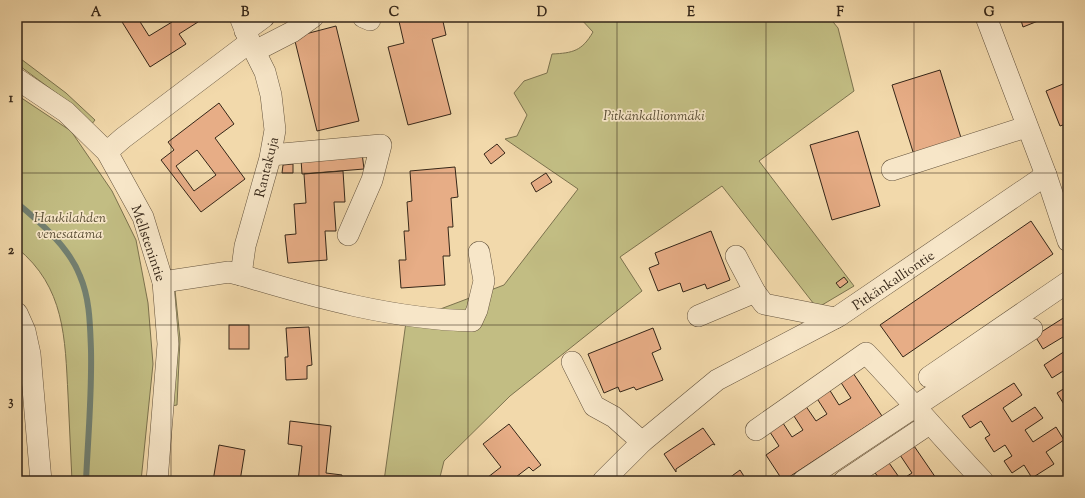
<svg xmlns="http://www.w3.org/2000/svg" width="1085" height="498" font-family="'Sorts Mill Goudy',serif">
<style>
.green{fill:#c2bd83;stroke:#7c724e}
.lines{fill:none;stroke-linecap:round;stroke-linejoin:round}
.stream{stroke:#727f70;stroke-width:6}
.building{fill:#e7ad86;stroke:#352618;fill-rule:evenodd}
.minor-casing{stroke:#64533d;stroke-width:22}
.minor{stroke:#f7e6c8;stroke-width:21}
.grid{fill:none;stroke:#352618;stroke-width:1;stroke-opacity:0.55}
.labels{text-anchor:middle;stroke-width:3.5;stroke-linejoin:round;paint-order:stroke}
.park-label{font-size:14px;font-style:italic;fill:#584c33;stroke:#f7e6c8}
.street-label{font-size:14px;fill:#352618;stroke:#f7e6c8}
.neatline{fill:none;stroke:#352618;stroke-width:1.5}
.grid-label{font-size:13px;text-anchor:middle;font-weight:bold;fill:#352618}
</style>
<rect width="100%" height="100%" fill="#f2d9ab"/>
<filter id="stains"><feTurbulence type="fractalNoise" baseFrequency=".005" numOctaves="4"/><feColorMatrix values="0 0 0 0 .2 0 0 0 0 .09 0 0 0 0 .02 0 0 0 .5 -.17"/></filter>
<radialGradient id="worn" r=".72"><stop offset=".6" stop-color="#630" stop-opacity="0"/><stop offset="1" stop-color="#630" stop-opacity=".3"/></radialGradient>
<g class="green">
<path d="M 579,17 L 829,17 L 838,28 L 854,91 L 759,161 L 854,286 L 817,308 L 722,186 L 620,257 L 642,291 L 510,396 L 444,461 L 439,481 L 384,481 L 406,322 L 504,285 L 578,189 L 505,139 L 517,136 L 527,115 L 514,93 L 524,81 L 547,73 L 552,54 C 573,53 582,51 593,32 Z"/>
<path d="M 17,56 L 66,93 L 95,120 L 91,125 L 63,98 L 17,64 Z"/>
<path d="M 17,95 L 71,131 L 112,191 L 136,240 L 148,303 L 153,364 L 141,481 L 72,481 C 71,452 69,424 68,395 C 65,338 65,287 17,248 Z"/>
<path d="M 170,290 L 175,290 L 180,339 L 177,405 L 171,406 Z"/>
</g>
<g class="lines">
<path class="stream" d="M 17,203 C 40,222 69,247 80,276 C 90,299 90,325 91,350 C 92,394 88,437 86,481"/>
</g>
<g class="building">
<path d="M 119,17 L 137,17 L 149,36 L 172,22 L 169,17 L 195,17 L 198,22 L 179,34 L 186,44 L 150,67 Z"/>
<path d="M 398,17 L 442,17 L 446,35 L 432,39 L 451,114 L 408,125 L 388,47 L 404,43 Z"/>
<path d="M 1020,17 L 1048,17 L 1023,27 Z"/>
<path d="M 336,26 L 359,121 L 317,131 L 294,37 Z"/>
<path d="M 940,70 L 962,141 L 914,155 L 892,85 Z"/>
<path d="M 1068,82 L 1068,123 L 1060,126 L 1046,91 Z"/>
<path d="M 219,103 L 234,124 L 215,138 L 245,179 L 201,212 L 161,160 L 174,150 L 168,142 ZM 197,150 L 216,175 L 194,191 L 176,166 Z"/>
<path d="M 858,131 L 880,206 L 832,220 L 810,145 Z"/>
<path d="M 497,144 L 505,153 L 491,164 L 484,154 Z"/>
<path d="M 362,153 L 364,169 L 302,174 L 301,159 Z"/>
<path d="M 293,164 L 293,173 L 282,173 L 283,165 Z"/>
<path d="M 455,167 L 458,197 L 451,198 L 453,227 L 448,227 L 450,256 L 443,256 L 445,285 L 401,288 L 399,260 L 406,260 L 404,231 L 409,231 L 407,202 L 412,201 L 410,171 Z"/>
<path d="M 343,171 L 345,202 L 334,202 L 336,231 L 325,231 L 327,260 L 288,263 L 285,235 L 296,234 L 294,204 L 306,203 L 304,174 Z"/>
<path d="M 546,173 L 552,182 L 536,192 L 531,183 Z"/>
<path d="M 1031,221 L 1053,254 L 903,357 L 880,325 Z"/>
<path d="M 711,231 L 730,280 L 707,289 L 705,284 L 683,292 L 680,283 L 658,291 L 649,268 L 659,264 L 655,253 Z"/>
<path d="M 844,277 L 848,282 L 840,288 L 836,283 Z"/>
<path d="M 1068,315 L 1068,344 L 1063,337 L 1043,349 L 1035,336 Z"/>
<rect x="229" y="325" width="20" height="24"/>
<path d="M 309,327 L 312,365 L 307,366 L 307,379 L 286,380 L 285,357 L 288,357 L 286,328 Z"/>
<path d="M 653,328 L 661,349 L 652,353 L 663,380 L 636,390 L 634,387 L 620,392 L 618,387 L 604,393 L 588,354 Z"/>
<path d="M 1068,349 L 1068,368 L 1052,378 L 1044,365 Z"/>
<path d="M 853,373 L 882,416 L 783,481 L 766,455 L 779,446 L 768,429 L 781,420 L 792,437 L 803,430 L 792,413 L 805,405 L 816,421 L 827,414 L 816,397 L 829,389 L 839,405 L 851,398 L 840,381 Z"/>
<path d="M 1014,383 L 1022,395 L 1003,408 L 1012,422 L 1035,407 L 1043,418 L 1025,430 L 1033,442 L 1056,427 L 1064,440 L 1046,452 L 1054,464 L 1032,478 L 1024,465 L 1012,473 L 1004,461 L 1012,456 L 1005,445 L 994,452 L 985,438 L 990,435 L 981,421 L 970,428 L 962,416 Z"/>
<path d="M 1068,386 L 1068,404 L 1065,406 L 1057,393 Z"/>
<path d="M 290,421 L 331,426 L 326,473 L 342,475 L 342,481 L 298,481 L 302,446 L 288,444 Z"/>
<path d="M 509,424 L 541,465 L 533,471 L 529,467 L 516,477 L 519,481 L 483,481 L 501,467 L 483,444 Z"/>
<path d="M 703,428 L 715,445 L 713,444 L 676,469 L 676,472 L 664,454 Z"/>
<path d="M 912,443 L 938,481 L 881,481 L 873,470 L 887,460 L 901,480 L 912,473 L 898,452 Z"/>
<path d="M 219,445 L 245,450 L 240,481 L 213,481 Z"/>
<path d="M 740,470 L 747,481 L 724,481 L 725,481 Z"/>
</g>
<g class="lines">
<defs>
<g id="minor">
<path d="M 363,17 L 370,20"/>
<path d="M 245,31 L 264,17"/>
<path d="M 255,51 L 292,32 L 313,17"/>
<path d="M 17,79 L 66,112 L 107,152 L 143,217 L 163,282 L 168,344 L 157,481"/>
<path d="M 107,152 L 123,138 L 250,42"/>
<path d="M 271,155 L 381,145 L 372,180 L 348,235"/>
<path d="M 892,170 L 1026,127"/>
<path d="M 1046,175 L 1068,241"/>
<path d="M 736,256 L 755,292 L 764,304 L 835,318"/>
<path d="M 241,275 C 317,298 393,319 472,321 L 477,310 L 484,281 L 479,252"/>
<path d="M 163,282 L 229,272 L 241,275 L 245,246 L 270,158 L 275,130 L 271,95 L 265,72 L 250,42 L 240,17"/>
<path d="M 17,313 L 25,331 L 30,354 L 41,481"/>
<path d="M 698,316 L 755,292"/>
<path d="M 572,362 L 594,406 L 614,417 L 642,442"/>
<path d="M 929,377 L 1068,282"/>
<path d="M 756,430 L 866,353 C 906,395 943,439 983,481"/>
<path d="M 603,481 L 642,442 L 717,380 L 839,316 L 1046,175 L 986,17"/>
<path d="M 803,481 L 1032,329"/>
<path d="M 844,481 L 929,424"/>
</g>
</defs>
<use href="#minor" class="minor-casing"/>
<use href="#minor" class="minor"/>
</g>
<path class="grid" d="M 171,17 L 171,481M 319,17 L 319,481M 468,17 L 468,481M 617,17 L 617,481M 766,17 L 766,481M 914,17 L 914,481M 17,173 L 1068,173M 17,325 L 1068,325"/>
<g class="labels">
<g class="park-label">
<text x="654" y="120">Pitkänkallionmäki</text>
<text x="70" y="222">Haukilahden<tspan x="70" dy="16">venesatama</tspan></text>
</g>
<g class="street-label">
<text transform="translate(266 167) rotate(-76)" y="5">Rantakuja</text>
<text transform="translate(149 243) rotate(71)" y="5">Mellstenintie</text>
<text transform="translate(893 280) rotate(-34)" y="5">Pitkänkalliontie</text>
</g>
</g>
<rect width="1085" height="498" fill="none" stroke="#f2d9ab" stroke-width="44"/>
<rect x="22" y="22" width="1041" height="454" class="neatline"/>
<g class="grid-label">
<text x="96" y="16">A</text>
<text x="245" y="16">B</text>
<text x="394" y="16">C</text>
<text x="542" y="16">D</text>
<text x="691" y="16">E</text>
<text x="840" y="16">F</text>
<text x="989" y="16">G</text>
<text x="11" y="102">1</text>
<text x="11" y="254">2</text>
<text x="11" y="405">3</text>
</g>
<rect width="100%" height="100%" filter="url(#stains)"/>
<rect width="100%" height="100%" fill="url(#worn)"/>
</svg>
